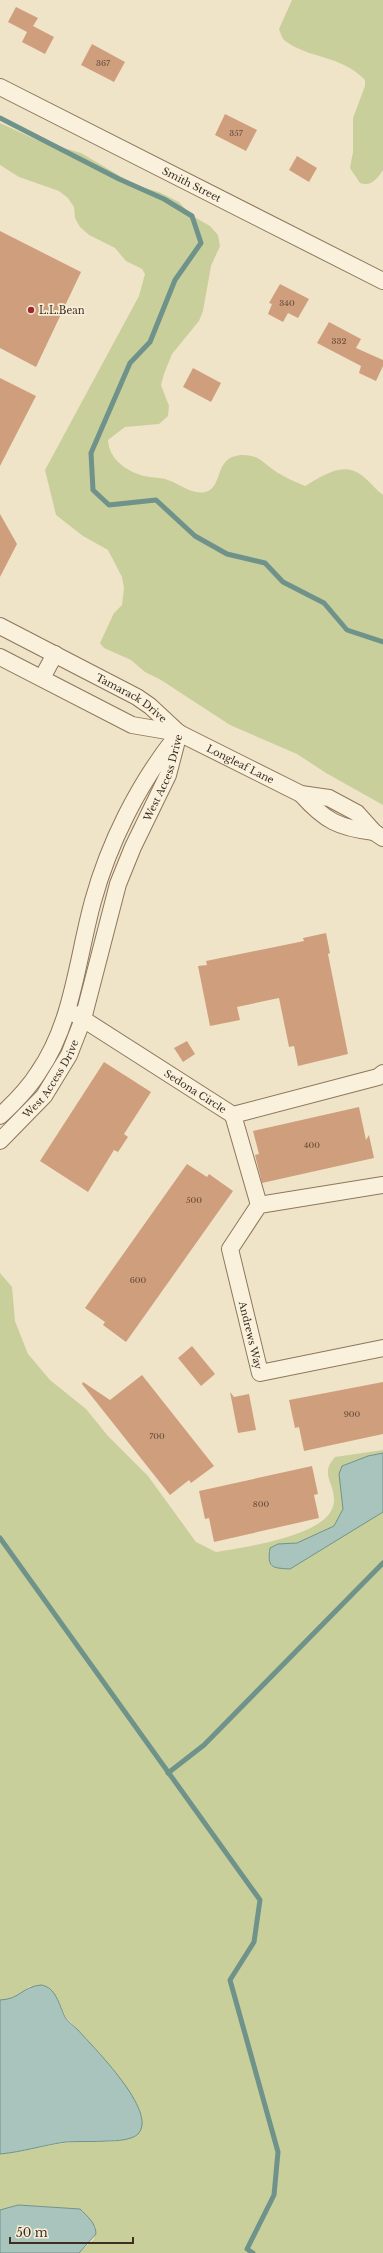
<svg xmlns="http://www.w3.org/2000/svg" width="383" height="2253" font-family="'Libre Baskerville',serif">
<style>
.green{fill:#c9cf9b}
.water{fill:#a9c4bc;stroke:#6f938a}
.lines{fill:none;stroke-linecap:round;stroke-linejoin:round}
.stream{stroke:#6f938a;stroke-width:5}
.building{fill:#cf9f7d}
.minor-casing{stroke:#8d765c;stroke-width:18}
.minor{stroke:#faf1dc;stroke-width:16}
.poi-dot{fill:#9e2a2b;stroke:#f7eed8;stroke-width:1.5}
.labels{text-anchor:middle;stroke-width:3.5;stroke-linejoin:round;paint-order:stroke}
.number-label{font-size:8px;fill:#624a37}
.street-label{font-size:10px;fill:#3d2e20;stroke:#f7eed8}
.poi-label{font-size:10px;fill:#3d2e20;stroke:#f7eed8;text-anchor:start}
</style>
<rect width="100%" height="100%" fill="#f0e4c8"/>
<g class="green">
<path d="M 292,0 L 383,0 L 383,170 C 377,179 371,187 360,183 L 350,168 L 353,152 L 353,118 L 365,86 L 365,80 C 342,55 308,59 284,40 C 282,38 280,32 279,29 Z"/>
<path d="M 0,123 L 37,140 L 81,153 L 137,186 L 159,192 L 179,202 L 191,215 L 210,226 L 218,235 L 220,246 L 211,266 L 203,311 L 199,321 L 172,354 L 164,374 L 161,385 L 169,406 L 168,416 L 159,424 L 125,427 L 108,440 C 109,459 126,471 144,476 C 152,478 161,477 168,480 C 180,484 192,495 205,492 C 224,488 213,457 241,455 C 260,454 263,464 278,473 C 286,478 296,482 305,486 C 324,475 345,459 365,478 C 371,483 376,490 383,495 L 383,805 L 326,773 L 297,754 L 230,725 L 161,680 L 145,672 L 131,660 L 104,648 L 100,643 L 114,613 L 122,605 L 124,588 L 122,577 L 108,550 L 83,536 L 56,515 L 45,470 L 139,296 L 145,274 L 142,269 L 126,261 L 115,248 L 89,235 L 80,227 L 75,218 L 74,207 L 68,198 L 59,191 L 19,177 L 0,165 Z"/>
<path d="M 0,1273 L 12,1287 L 15,1321 L 28,1354 L 34,1361 L 50,1380 L 86,1409 L 108,1436 L 148,1476 L 196,1542 L 216,1552 C 243,1547 336,1536 334,1499 C 333,1480 320,1474 335,1457 L 383,1450 L 383,2253 L 79,2253 L 94,2239 L 96,2228 L 80,2209 L 18,2205 L 0,2210 L 0,2154 C 22,2152 43,2146 65,2143 C 87,2139 118,2147 138,2134 L 100,2054 L 66,2017 L 59,2003 L 30,1986 L 12,2000 L 0,2000 Z"/>
</g>
<g class="water">
<path d="M 383,1453 L 383,1512 L 290,1569 C 272,1568 267,1568 270,1548 L 278,1544 L 297,1543 L 334,1526 L 343,1509 L 339,1474 L 342,1466 L 368,1456 Z"/>
<path d="M 41,1985 C 56,1987 59,2005 65,2017 C 68,2022 74,2026 78,2030 C 93,2047 159,2112 138,2134 C 132,2140 116,2141 108,2141 C 94,2142 80,2141 66,2142 C 44,2145 22,2152 0,2154 L 0,2000 C 21,1999 21,1987 41,1985 Z"/>
<path d="M 18,2205 L 80,2209 C 87,2216 96,2223 96,2234 L 79,2253 L 0,2253 L 0,2210 Z"/>
</g>
<g class="lines">
<g class="stream">
<path d="M 0,118 L 119,179 L 164,199 L 192,216 L 201,243 L 175,280 L 150,342 L 130,363 L 91,453 L 93,490 L 109,505 L 156,500 L 195,536 L 227,554 L 265,563 L 283,582 L 324,603 L 347,630 L 383,642"/>
<path d="M 0,1538 L 260,1900 L 254,1942 L 230,1980 L 278,2152 L 274,2195 L 247,2249 L 253,2253"/>
<path d="M 168,1773 L 204,1745 L 383,1563"/>
</g>
</g>
<g class="building">
<path d="M 16,7 L 38,18 L 33,26 L 54,37 L 45,54 L 22,42 L 27,32 L 8,22 Z"/>
<path d="M 92,44 L 125,62 L 114,82 L 81,65 Z"/>
<path d="M 225,114 L 257,130 L 246,151 L 215,135 Z"/>
<path d="M 297,156 L 317,168 L 309,182 L 289,170 Z"/>
<path d="M 0,231 L 81,272 L 36,367 L 0,348 Z"/>
<path d="M 280,284 L 309,299 L 298,318 L 288,313 L 283,322 L 268,314 L 272,304 L 269,303 Z"/>
<path d="M 329,322 L 361,339 L 356,348 L 383,360 L 383,366 L 376,381 L 359,373 L 361,366 L 317,343 Z"/>
<path d="M 193,368 L 221,383 L 211,402 L 183,387 Z"/>
<path d="M 0,378 L 36,396 L 0,466 Z"/>
<path d="M 0,514 L 17,544 L 0,577 Z"/>
<path d="M 326,933 L 330,953 L 328,954 L 348,1054 L 298,1066 L 294,1046 L 289,1047 L 279,998 L 237,1007 L 240,1020 L 210,1026 L 198,966 L 207,965 L 206,961 L 304,941 L 303,938 Z"/>
<path d="M 187,1041 L 195,1054 L 183,1062 L 174,1048 Z"/>
<path d="M 104,1062 L 151,1092 L 124,1134 L 128,1137 L 118,1152 L 114,1150 L 88,1192 L 40,1161 Z"/>
<path d="M 359,1107 L 366,1140 L 369,1135 L 374,1158 L 262,1183 L 255,1155 L 259,1154 L 253,1131 Z"/>
<path d="M 187,1164 L 207,1177 L 209,1174 L 233,1191 L 126,1342 L 103,1325 L 105,1322 L 85,1308 Z"/>
<path d="M 192,1346 L 215,1374 L 201,1386 L 178,1358 Z"/>
<path d="M 142,1375 L 214,1466 L 191,1483 L 189,1480 L 170,1495 L 82,1384 L 83,1382 L 110,1400 Z"/>
<path d="M 383,1382 L 383,1434 L 304,1451 L 299,1427 L 295,1428 L 289,1400 Z"/>
<path d="M 230,1392 L 234,1397 L 249,1394 L 256,1430 L 238,1433 Z"/>
<path d="M 312,1466 L 318,1494 L 314,1495 L 319,1518 L 214,1542 L 209,1518 L 205,1519 L 199,1491 Z"/>
</g>
<g class="lines">
<defs>
<g id="minor">
<path id="s1" d="M 0,87 L 383,281"/>
<path id="s2" d="M 0,626 L 137,697 L 150,706 L 179,733"/>
<path id="s3" d="M 0,657 L 132,725 L 179,733 L 301,794 L 329,798 L 357,813 L 374,832 L 383,838"/>
<path d="M 42,678 L 55,654"/>
<path d="M 301,794 C 325,821 339,828 374,832"/>
<path id="s4" d="M 75,1014 L 233,1115 L 378,1077 L 383,1073"/>
<path d="M 233,1115 L 259,1205"/>
<path d="M 0,1116 C 14,1103 28,1089 38,1073 C 73,1023 77,959 93,901 C 109,843 138,785 175,738"/>
<path id="s5" d="M 0,1141 L 44,1096 L 69,1055 L 83,1019 L 118,884 L 133,847 L 168,775 L 179,733"/>
<path id="s6" d="M 383,1185 L 259,1205 L 230,1249 L 260,1373 L 383,1348"/>
</g>
</defs>
<use href="#minor" class="minor-casing"/>
<use href="#minor" class="minor"/>
</g>
<circle class="poi-dot" cx="31" cy="310" r="4"/>
<g class="labels">
<g class="number-label">
<text x="103" y="66">367</text>
<text x="236" y="136">357</text>
<text x="287" y="306">340</text>
<text x="339" y="344">332</text>
<text x="312" y="1148">400</text>
<text x="194" y="1203">500</text>
<text x="138" y="1283">600</text>
<text x="352" y="1417">900</text>
<text x="157" y="1439">700</text>
<text x="261" y="1507">800</text>
</g>
<g class="street-label">
<text dy="4" stroke="none"><textPath href="#s1" startOffset="215">Smith Street</textPath></text>
<text dy="4" stroke="none"><textPath href="#s2" startOffset="150">Tamarack Drive</textPath></text>
<text dy="4" stroke="none"><textPath href="#s3" startOffset="265">Longleaf Lane</textPath></text>
<text dy="4" stroke="none"><textPath href="#s5" startOffset="405">West Access Drive</textPath></text>
<text dy="4" stroke="none"><textPath href="#s5" startOffset="81">West Access Drive</textPath></text>
<text dy="4" stroke="none"><textPath href="#s4" startOffset="143">Sedona Circle</textPath></text>
<text dy="4" stroke="none"><textPath href="#s6" startOffset="267">Andrews Way</textPath></text>
</g>
<g class="poi-label">
<text x="39" y="314">L.L.Bean</text>
</g>
</g>
<path d="M10 2237v6h123v-6" fill="none" stroke="#3d2e20" stroke-width="2"/>
<text x="16" y="2237" font-size="12" fill="#3d2e20" stroke="#f7eed8" stroke-width="3" paint-order="stroke">50 m</text>
</svg>
